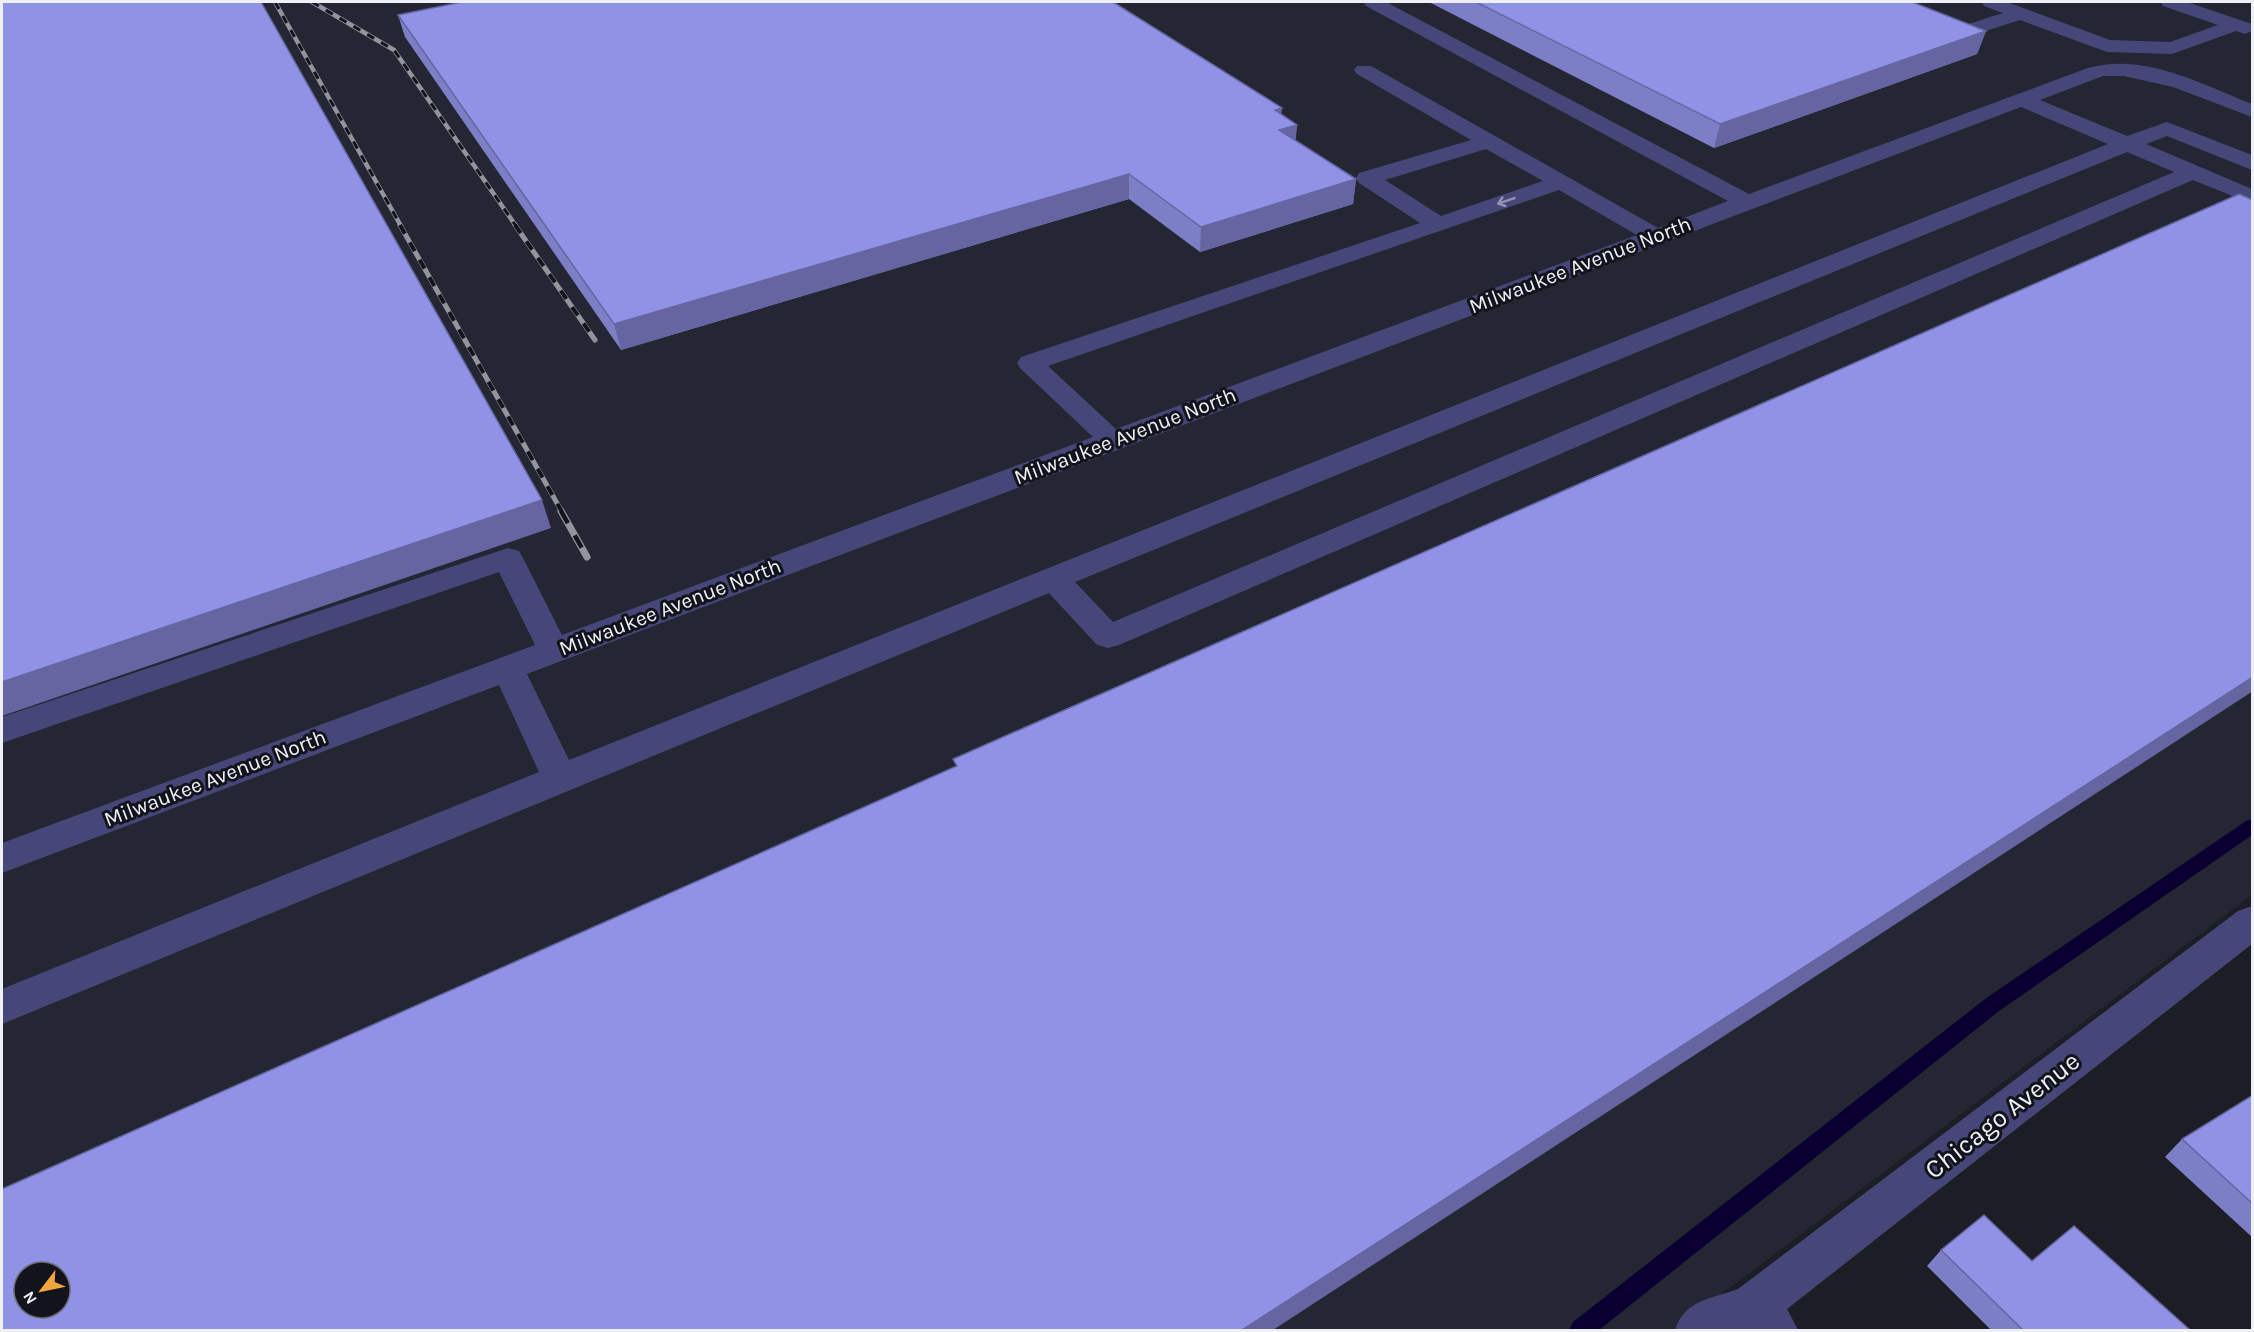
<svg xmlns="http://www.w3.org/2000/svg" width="2254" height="1332" font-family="Karla,sans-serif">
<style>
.built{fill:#252634;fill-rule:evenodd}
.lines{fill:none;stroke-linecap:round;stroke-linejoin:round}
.stream{fill:#090031;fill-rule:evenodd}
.minor{fill:#464778;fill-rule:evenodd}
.rail-far2-casing{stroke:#94949c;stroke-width:4.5}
.rail-far1-casing{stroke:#94949c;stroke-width:5}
.rail-casing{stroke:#94949c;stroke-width:7}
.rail-far2{stroke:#13131c;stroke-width:3;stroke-dasharray:8;stroke-linecap:butt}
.rail-far1{stroke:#13131c;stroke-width:4;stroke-dasharray:10;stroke-linecap:butt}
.rail{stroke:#13131c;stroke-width:4.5;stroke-dasharray:14;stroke-linecap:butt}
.wall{fill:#7c7ec6}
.shaded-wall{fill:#6566a1}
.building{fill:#9092e6;stroke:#6566a1;stroke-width:1.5;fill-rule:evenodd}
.oneway{stroke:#9293b1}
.labels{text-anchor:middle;stroke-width:6;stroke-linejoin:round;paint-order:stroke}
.street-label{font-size:21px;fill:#efeff6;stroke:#13131c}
.near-street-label{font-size:26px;fill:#efeff6;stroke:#13131c}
</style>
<rect width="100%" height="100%" fill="#1c1d25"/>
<path class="built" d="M 2,2 L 2252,2 L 2252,895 L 1674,1330 L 2,1330 ZM 24,1272 L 60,1272 L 60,1308 L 24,1308 Z"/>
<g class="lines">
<path class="stream" d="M 2252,819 L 2252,835 L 1999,1011 L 1599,1330 L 1569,1330 L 1573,1322 L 1985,999 L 2246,821 Z"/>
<g class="minor">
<path d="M 1364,2 L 1386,2 L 1749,194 L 2088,68 C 2143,52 2202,84 2252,104 L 2252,117 L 2173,87 L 2124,76 L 2103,76 L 2040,100 L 2127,136 L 2167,122 L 2252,155 L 2252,170 L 2167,136 L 2146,144 L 2252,189 L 2252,204 L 2193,180 L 1119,645 L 1108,648 L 1097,645 L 1049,593 L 2,1024 L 2,989 L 539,772 L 499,685 L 2,873 L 2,843 L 535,645 L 499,572 L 2,743 L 2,717 L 508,548 L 519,551 L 523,558 L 562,635 L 1093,437 L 1021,369 L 1017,363 L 1021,357 L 1420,223 L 1359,183 L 1356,178 L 1359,173 L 1471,140 L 1357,74 L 1354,70 L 1357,66 L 1371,66 L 1658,228 L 1728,201 L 1366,6 ZM 2021,107 L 2108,144 L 569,760 L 527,674 ZM 1486,149 L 1543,181 L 1441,216 L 1385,180 ZM 2127,152 L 2174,172 L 1113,622 L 1075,582 ZM 1559,190 L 1637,235 L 1116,429 L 1048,366 Z"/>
<path d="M 1982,2 L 2007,2 L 2110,40 L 2170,42 L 2218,25 L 2163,6 L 2161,2 L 2187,2 L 2252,24 L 2252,31 L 2245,34 L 2236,31 L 2172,54 L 2107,52 L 2020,20 L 1964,38 L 1950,38 L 1947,34 L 1950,30 L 2003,13 L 1984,6 Z"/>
<path d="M 2252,906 L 2252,944 L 1787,1309 L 1798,1330 L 1675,1330 C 1685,1300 1710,1299 1738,1289 L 2238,911 Z"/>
</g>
<defs>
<g id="rail-far2">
<path d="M 275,2 L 401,226"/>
<path d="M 312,2 L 394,50 L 516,226"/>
</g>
<g id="rail-far1">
<path d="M 400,225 L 562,512"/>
<path d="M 515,225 L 595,340"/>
</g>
<path id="rail" d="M 561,511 L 587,557"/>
</defs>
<use href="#rail-far2" class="rail-far2-casing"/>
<use href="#rail-far1" class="rail-far1-casing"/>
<use href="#rail" class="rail-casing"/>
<use href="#rail-far2" class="rail-far2"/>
<use href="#rail-far1" class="rail-far1"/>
<use href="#rail" class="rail"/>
</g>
<g class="wall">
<path d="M 1429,2 L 1912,2 L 1986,31 L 1977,54 L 1714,148 Z"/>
<path d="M 398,15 L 1282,114 L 1297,125 L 1295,140 L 1356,179 L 1353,204 L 1200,252 L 1129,199 L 621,350 L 405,37 Z"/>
<path d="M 2253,1095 L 2253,1238 L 2165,1157 L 2182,1139 Z"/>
<path d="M 1941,1250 L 2190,1330 L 1991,1330 L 1927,1266 Z"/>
</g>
<g class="shaded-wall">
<path d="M 1986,31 L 1977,54 L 1714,148 L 1720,124 Z"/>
<path d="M 1282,108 L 1280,130 L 1297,125 L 1295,149 L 1279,132 L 1275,110 Z"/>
<path d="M 1129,174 L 1129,199 L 621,350 L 614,324 Z"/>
<path d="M 1356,179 L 1353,204 L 1200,252 L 1201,227 Z"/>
<path d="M 542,500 L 551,528 L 2,716 L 2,682 Z"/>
<path d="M 2253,677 L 2253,691 L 1273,1330 L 1242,1330 Z"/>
</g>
<g class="building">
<path d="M 2,2 L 261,2 L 542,500 L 2,682 Z"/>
<path d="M 462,2 L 1113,2 L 1282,108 L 1275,110 L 1297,125 L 1279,130 L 1356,179 L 1201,227 L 1129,174 L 614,324 L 398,15 Z"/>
<path d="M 1476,2 L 1912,2 L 1986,31 L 1720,124 Z"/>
<path d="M 2239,194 L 2253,200 L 2253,677 L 1242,1330 L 2,1330 L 2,1189 L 957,766 L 953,759 ZM 24,1272 L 60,1272 L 60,1308 L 24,1308 Z"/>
<path d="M 2253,1095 L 2253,1204 L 2182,1139 Z"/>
<path d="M 1984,1215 L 2032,1261 L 2074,1226 L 2190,1330 L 2023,1330 L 1941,1250 Z"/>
</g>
<defs><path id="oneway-shaft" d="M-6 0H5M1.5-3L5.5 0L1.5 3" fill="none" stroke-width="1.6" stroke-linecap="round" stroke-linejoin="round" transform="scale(1.5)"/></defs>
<use class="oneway" href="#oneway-shaft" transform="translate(1506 201) rotate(161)"/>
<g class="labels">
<g class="street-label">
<text transform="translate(1580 265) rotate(-21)" y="7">Milwaukee Avenue North</text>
<text transform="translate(1125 436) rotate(-21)" y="7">Milwaukee Avenue North</text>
<text transform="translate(670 607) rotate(-21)" y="7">Milwaukee Avenue North</text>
<text transform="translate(215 778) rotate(-21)" y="7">Milwaukee Avenue North</text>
</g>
<g class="near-street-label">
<text transform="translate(2002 1115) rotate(-38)" y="9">Chicago Avenue</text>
</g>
</g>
<rect width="2254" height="1332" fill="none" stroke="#efeff6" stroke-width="6"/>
<g transform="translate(42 1290) rotate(238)"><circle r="28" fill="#13131c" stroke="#6b6b73" stroke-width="1.5"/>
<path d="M0-4.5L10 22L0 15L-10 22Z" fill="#f0a63f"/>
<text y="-9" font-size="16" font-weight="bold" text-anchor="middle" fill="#efeff6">N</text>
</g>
</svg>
